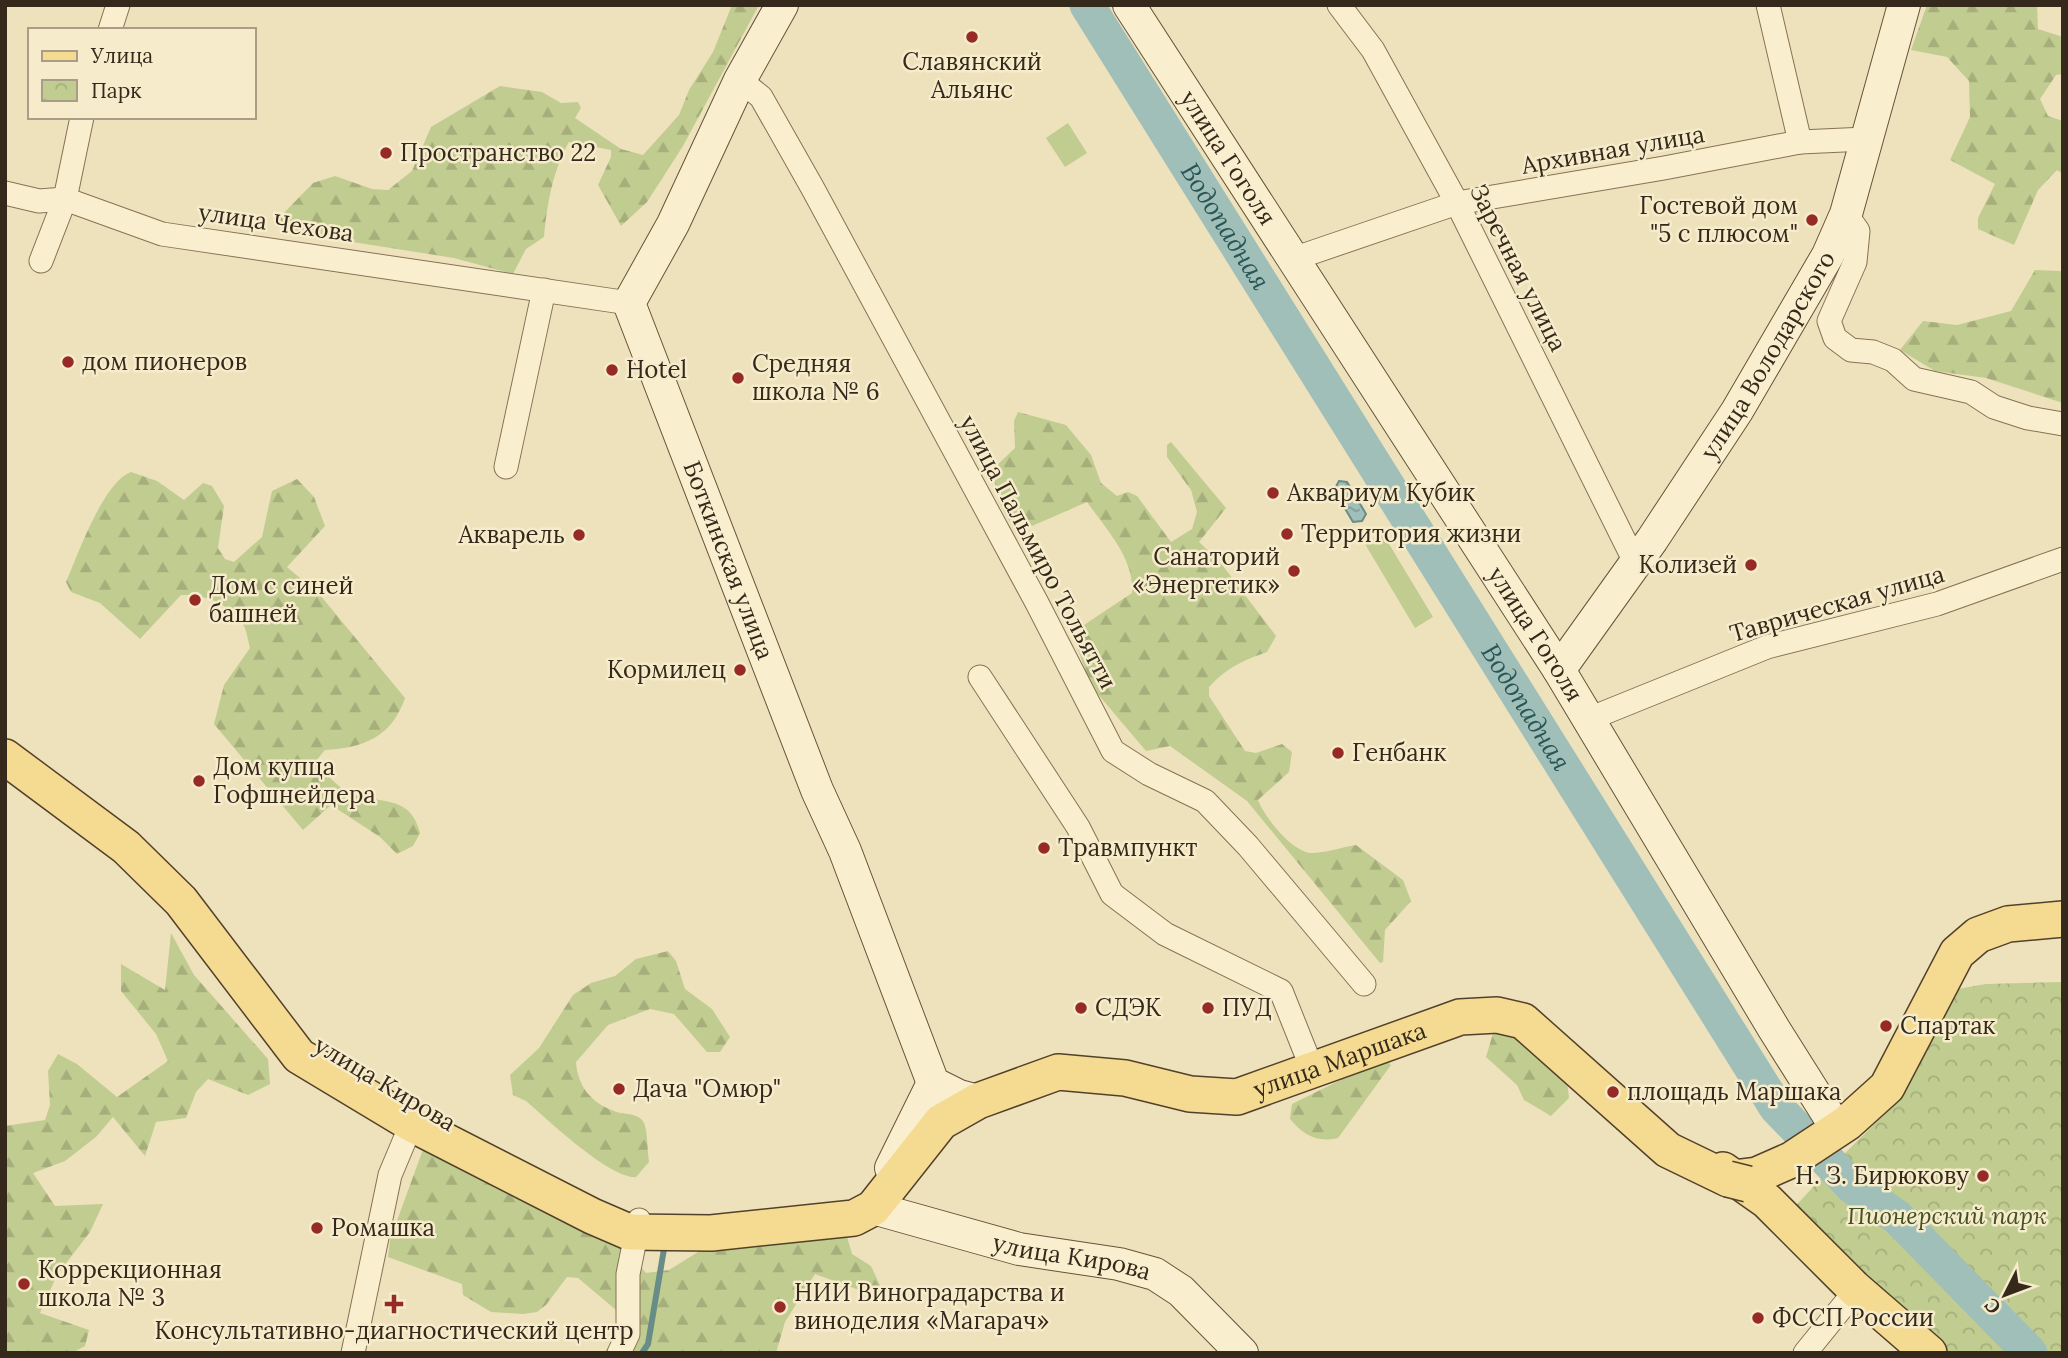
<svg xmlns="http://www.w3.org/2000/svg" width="2068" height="1358" font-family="Lora,serif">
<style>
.grass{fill:#c1cc90}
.forest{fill:url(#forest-firs)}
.park{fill:url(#park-crowns)}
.water{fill:url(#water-ripples);stroke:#688c86;stroke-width:2}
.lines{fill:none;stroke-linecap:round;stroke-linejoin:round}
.stream{stroke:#688c86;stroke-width:6}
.river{stroke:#a0bfb8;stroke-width:35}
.minor-casing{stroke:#867255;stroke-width:25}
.secondary-casing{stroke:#675339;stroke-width:34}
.primary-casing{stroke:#53402a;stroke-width:38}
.minor{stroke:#f9efcf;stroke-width:23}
.secondary{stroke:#f9efcf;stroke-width:32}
.primary{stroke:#f4db91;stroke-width:35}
.primary-bridge-casing{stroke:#53402a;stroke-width:38;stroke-linecap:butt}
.primary-bridge{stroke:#f4db91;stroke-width:35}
.poi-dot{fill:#962a24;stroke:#f6eccb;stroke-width:2.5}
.labels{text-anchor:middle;stroke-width:5;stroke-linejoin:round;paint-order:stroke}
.poi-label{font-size:24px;fill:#35291b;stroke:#f6eccb;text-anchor:start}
.street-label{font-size:24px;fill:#35291b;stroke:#f6eccb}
.park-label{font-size:24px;font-style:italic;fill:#425121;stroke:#f6eccb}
.water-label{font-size:26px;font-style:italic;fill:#295555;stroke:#f6eccb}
</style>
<defs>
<pattern id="forest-firs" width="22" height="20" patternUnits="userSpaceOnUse" patternTransform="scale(1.75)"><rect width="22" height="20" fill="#c1cc90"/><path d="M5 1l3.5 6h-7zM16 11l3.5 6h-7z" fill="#a6af7c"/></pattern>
<pattern id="park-crowns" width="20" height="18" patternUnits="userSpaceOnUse" patternTransform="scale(1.75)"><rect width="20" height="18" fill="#c1cc90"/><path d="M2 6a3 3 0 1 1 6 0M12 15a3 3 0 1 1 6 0" fill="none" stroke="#a6af7c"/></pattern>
<pattern id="water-ripples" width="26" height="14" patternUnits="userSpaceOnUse" patternTransform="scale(1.75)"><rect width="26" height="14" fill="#a0bfb8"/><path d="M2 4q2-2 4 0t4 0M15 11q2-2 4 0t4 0" fill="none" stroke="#839b95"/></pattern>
</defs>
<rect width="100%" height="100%" fill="#eee2bc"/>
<g class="grass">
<path d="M 1068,123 L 1087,153 L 1065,167 L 1046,138 Z"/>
<path d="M 1383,534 L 1433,617 L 1415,628 L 1365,544 Z"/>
</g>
<g class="forest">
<path d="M 732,5 L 759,5 L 683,146 L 647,202 L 621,226 L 598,185 L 611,157 L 611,150 L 569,142 C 553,170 547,204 544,237 L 526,249 L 513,274 L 454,258 L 289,232 L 279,218 L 313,183 L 335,176 L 372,189 L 388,190 L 412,171 L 431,127 L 500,86 L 542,92 L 561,103 L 578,102 L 581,108 L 575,118 L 621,149 L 643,155 L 679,115 L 689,90 L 713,52 Z"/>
<path d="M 1927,5 L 2037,5 L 2038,29 L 2063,37 L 2063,74 L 2056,75 L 2040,99 L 2048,116 L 2063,121 L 2063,174 L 2057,170 L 2038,190 L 2014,245 L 1978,229 L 1978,218 L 1995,184 L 1950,160 L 1970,117 L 1969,81 L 1947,57 L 1911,50 Z"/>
<path d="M 2035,270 L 2060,271 L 2063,273 L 2063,403 L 1986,378 L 1935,371 L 1900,350 L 1923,321 L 1957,325 L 2011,311 Z"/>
<path d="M 1018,412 L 1066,425 L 1091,455 L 1101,483 L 1117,496 L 1128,492 L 1137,496 L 1171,542 L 1192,529 L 1197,512 L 1191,490 L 1167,457 L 1167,445 L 1171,442 L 1226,508 L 1199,542 L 1220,562 L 1276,636 L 1267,652 C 1242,661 1228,667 1209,687 L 1209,696 L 1245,751 L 1256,753 L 1282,744 L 1292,752 L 1289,772 L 1258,800 C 1264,816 1292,853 1312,853 C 1326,853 1342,847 1356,845 L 1403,880 L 1411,901 L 1385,930 L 1383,962 L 1380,963 L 1247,801 L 1170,746 L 1146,751 L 1091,686 L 1072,633 L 1132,593 C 1135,559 1106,529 1087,502 L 1016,533 L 999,502 L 992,470 L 1015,448 L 1014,421 Z"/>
<path d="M 131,472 L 157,481 L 184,500 L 203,483 L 212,486 L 224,506 L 218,548 L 225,559 L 234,562 L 262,537 L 272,491 L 297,479 L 314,497 L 325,526 L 287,567 L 320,595 L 405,698 C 392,737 363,748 325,750 L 315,762 C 325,772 336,786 348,792 C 378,806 410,792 420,833 L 413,846 L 397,854 L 380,837 L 331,805 L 303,830 L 214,724 L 224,685 L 250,648 C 248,641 247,632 244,626 C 230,604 206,594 181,595 L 140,639 L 100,603 L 71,592 L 66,582 C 78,555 103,482 131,472 Z"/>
<path d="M 171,933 L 194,975 L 268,1059 L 270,1084 L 248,1095 L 208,1079 L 196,1092 L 186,1118 L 156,1122 L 145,1156 L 113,1117 L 96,1137 L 65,1161 L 33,1173 L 55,1206 L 103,1204 L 90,1232 L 57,1275 L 40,1313 L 89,1330 L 85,1346 L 72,1353 L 5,1353 L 5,1126 L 45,1120 L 50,1105 L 48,1071 L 58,1054 L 77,1064 L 117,1097 L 168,1061 L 156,1034 L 121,991 L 121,964 L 165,990 Z"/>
<path d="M 668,951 L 676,961 L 685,989 L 712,1009 L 730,1037 L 720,1052 L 707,1052 L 674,1014 L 650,1009 L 608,1025 L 576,1062 C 578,1086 590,1102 614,1111 C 623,1115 639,1112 644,1123 C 648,1133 647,1150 649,1162 L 636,1177 C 610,1179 547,1119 526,1101 L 513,1095 L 510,1075 L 539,1048 L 573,995 L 591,983 L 615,976 L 636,959 Z"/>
<path d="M 1494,1030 L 1523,1033 L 1567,1082 L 1569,1098 L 1551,1116 L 1524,1100 L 1517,1085 L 1486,1057 Z"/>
<path d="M 1385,1058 L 1391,1065 L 1338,1138 C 1317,1143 1303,1135 1290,1119 L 1292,1104 Z"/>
<path d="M 430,1130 L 619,1241 L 646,1273 L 669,1270 L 714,1242 L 844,1226 L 852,1254 L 871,1266 L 884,1294 L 859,1290 L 815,1274 L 785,1322 L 776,1353 L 604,1353 L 621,1330 L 622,1315 L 578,1278 L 567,1277 L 546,1305 L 537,1312 L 523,1314 L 491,1312 L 463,1295 L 462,1284 L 388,1257 L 390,1240 Z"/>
</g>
<path class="park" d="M 2063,982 L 2063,1353 L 1923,1353 L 1789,1213 L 1840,1158 L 1902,1097 L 1952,990 L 1986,984 Z"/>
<path class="water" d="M 1339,481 L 1347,482 L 1366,514 L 1362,521 L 1353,522 L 1334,490 Z"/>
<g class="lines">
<path class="stream" d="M 642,1353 L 648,1344 L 665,1243"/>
<path class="river" id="s1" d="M 1087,5 L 1776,1107 L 1852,1186 L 1897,1217 L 2030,1353"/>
<defs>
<g id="minor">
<path d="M 1339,5 L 1373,50 L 1457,203 L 1636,564"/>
<path d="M 1768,5 L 1800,142"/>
<path d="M 110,30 L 118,5"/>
<path d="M 740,80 L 761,97 L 812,187 L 1037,603 L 1113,751 L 1149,774 L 1205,801 L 1248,846 L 1364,984"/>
<path d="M 5,193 L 39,201 L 65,199 L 162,234 L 629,303"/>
<path d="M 1846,214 L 1858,231 L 1855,262 L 1829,321 L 1835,338 L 1851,350 L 1873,352 L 1893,360 L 1914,379 L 1971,392 L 1994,407 L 2028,418 L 2063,424"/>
<path d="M 1293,259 L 1457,203 L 1664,168 L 1800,142 L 1866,139"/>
<path d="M 41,261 L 65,199 L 82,117"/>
<path d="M 506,467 L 544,290"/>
<path d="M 980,677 L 1078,827 L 1112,894 L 1165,934 L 1281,991 L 1309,1061"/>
<path d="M 1589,719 L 1767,647 L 1937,604 L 2063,559"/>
<path d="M 353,1353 L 390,1175 L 416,1113"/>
<path d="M 619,1353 L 628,1334 L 628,1274 L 639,1220"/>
<path d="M 1805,1353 L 1852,1295"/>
</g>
<g id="secondary">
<path id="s2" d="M 782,5 L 740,80 L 673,224 L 629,303 L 817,790 L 845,851 L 933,1083 L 959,1096 L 978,1101"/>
<path id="s3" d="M 1129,5 L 1559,670 L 1774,1029 L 1837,1129"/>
<path id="s4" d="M 1559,670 L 1652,540 L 1737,411 L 1828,255 L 1846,214 L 1904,5"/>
<path d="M 891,1168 L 933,1083"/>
<path id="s5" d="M 873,1208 L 1019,1249 L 1119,1264 L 1155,1274 L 1181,1291 L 1242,1353"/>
</g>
<g id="primary">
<path id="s6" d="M 5,757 L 126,847 L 181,901 L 299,1056 L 412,1124 L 592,1216 L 629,1232 L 711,1233 L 854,1218 L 873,1208 L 941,1122 L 978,1101 L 1058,1072 L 1125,1078 L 1190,1094 L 1237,1097 L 1460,1017 L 1497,1015 L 1523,1021 L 1668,1150 L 1728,1179"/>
<path d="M 1723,1170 L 1767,1201 L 1854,1288 L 1929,1353"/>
<path d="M 1733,1178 L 1757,1175 L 1791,1160 L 1847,1123 L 1887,1087 L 1957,953 L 1978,935 L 2008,924 L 2063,919"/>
</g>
</defs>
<use href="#minor" class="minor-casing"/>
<use href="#secondary" class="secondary-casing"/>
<use href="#primary" class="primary-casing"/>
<use href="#minor" class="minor"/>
<use href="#secondary" class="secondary"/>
<use href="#primary" class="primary"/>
<defs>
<path id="primary-bridge" d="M 1728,1179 L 1748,1184"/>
</defs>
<use href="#primary-bridge" class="primary-bridge-casing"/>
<use href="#primary-bridge" class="primary-bridge"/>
</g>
<g class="poi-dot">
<circle cx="972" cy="37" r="7"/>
<circle cx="386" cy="153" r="7"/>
<circle cx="1812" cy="220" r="7"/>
<circle cx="68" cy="362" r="7"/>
<circle cx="612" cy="370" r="7"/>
<circle cx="738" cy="378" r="7"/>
<circle cx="1273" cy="493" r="7"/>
<circle cx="1287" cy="534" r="7"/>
<circle cx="579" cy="535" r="7"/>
<circle cx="1751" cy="565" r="7"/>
<circle cx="1294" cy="571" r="7"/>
<circle cx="195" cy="600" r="7"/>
<circle cx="740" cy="670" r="7"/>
<circle cx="1338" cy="753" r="7"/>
<circle cx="199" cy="781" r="7"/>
<circle cx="1044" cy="848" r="7"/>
<circle cx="1081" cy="1008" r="7"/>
<circle cx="1208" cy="1008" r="7"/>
<circle cx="1886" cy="1026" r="7"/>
<circle cx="619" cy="1089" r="7"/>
<circle cx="1613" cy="1092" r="7"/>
<circle cx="1983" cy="1176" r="7"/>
<circle cx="317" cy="1228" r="7"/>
<circle cx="24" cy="1284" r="7"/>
<path d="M390.5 1293.5h7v7h7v7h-7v7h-7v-7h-7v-7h7z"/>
<circle cx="780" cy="1307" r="7"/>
<circle cx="1758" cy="1318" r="7"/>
</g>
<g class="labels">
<g class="poi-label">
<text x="972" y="70" text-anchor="middle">Славянский<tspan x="972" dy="28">Альянс</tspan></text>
<text x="400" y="161">Пространство 22</text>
<text x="1798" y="214" text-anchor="end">Гостевой дом<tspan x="1798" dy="28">"5 с плюсом"</tspan></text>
<text x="82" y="370">дом пионеров</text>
<text x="752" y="372">Средняя<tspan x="752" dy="28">школа № 6</tspan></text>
<text x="626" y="378">Hotel</text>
<text x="1287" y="501">Аквариум Кубик</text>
<text x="1301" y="542">Территория жизни</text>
<text x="565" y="543" text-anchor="end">Акварель</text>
<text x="1280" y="565" text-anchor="end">Санаторий<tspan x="1280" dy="28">«Энергетик»</tspan></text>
<text x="1737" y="573" text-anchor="end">Колизей</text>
<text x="209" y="594">Дом с синей<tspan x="209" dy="28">башней</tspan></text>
<text x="726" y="678" text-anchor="end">Кормилец</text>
<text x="1352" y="761">Генбанк</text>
<text x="213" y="775">Дом купца<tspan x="213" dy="28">Гофшнейдера</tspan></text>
<text x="1058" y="856">Травмпункт</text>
<text x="1095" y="1016">СДЭК</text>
<text x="1222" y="1016">ПУД</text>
<text x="1900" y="1034">Спартак</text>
<text x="633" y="1097">Дача "Омюр"</text>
<text x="1627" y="1100">площадь Маршака</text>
<text x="1969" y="1184" text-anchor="end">Н. З. Бирюкову</text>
<text x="331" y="1236">Ромашка</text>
<text x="38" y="1278">Коррекционная<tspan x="38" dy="28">школа № 3</tspan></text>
<text x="794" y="1301">НИИ Виноградарства и<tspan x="794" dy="28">виноделия «Магарач»</tspan></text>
<text x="1772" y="1326">ФССП России</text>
<text x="394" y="1339" text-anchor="middle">Консультативно-диагностический центр</text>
</g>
<g class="street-label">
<text transform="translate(1613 150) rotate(-10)" y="8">Архивная улица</text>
<text dy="8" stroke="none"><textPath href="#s3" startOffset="182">улица Гоголя</textPath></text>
<text transform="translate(276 223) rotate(8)" y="8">улица Чехова</text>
<text transform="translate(1518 268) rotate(63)" y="8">Заречная улица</text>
<text dy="8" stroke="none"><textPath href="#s4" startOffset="378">улица Володарского</textPath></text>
<text transform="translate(1038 552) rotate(62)" y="8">улица Пальмиро Тольятти</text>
<text dy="8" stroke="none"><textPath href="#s2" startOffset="611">Боткинская улица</textPath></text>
<text transform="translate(1837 604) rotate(-16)" y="8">Таврическая улица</text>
<text dy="8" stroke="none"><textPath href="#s3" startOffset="749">улица Гоголя</textPath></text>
<text dy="8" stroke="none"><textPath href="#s6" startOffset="1572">улица Маршака</textPath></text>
<text transform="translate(385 1084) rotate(31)" y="8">улица Кирова</text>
<text dy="8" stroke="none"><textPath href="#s5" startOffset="205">улица Кирова</textPath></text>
</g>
<g class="park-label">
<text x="1947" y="1224">Пионерский парк</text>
</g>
<g class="water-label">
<text dy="9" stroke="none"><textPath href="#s1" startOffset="261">Водопадная</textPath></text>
<text dy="9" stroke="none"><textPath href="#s1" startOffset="828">Водопадная</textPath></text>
</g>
</g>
<rect width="2068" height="1358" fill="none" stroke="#35291b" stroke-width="14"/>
<rect x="28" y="28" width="228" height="91" fill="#f6eccb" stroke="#a99e85" stroke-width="2"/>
<rect x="42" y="51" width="35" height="10" fill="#f4db91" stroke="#a99e85" stroke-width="2"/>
<text x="91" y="63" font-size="21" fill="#35291b">Улица</text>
<rect x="42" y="80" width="35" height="21" fill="url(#park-crowns)" stroke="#a99e85" stroke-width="2"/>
<text x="91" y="98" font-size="21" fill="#35291b">Парк</text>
<g transform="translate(2005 1295) rotate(228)" stroke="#f6eccb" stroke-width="5" paint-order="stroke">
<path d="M0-5L12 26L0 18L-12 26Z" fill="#35291b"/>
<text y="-10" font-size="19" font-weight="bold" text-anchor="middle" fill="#35291b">С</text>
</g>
</svg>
